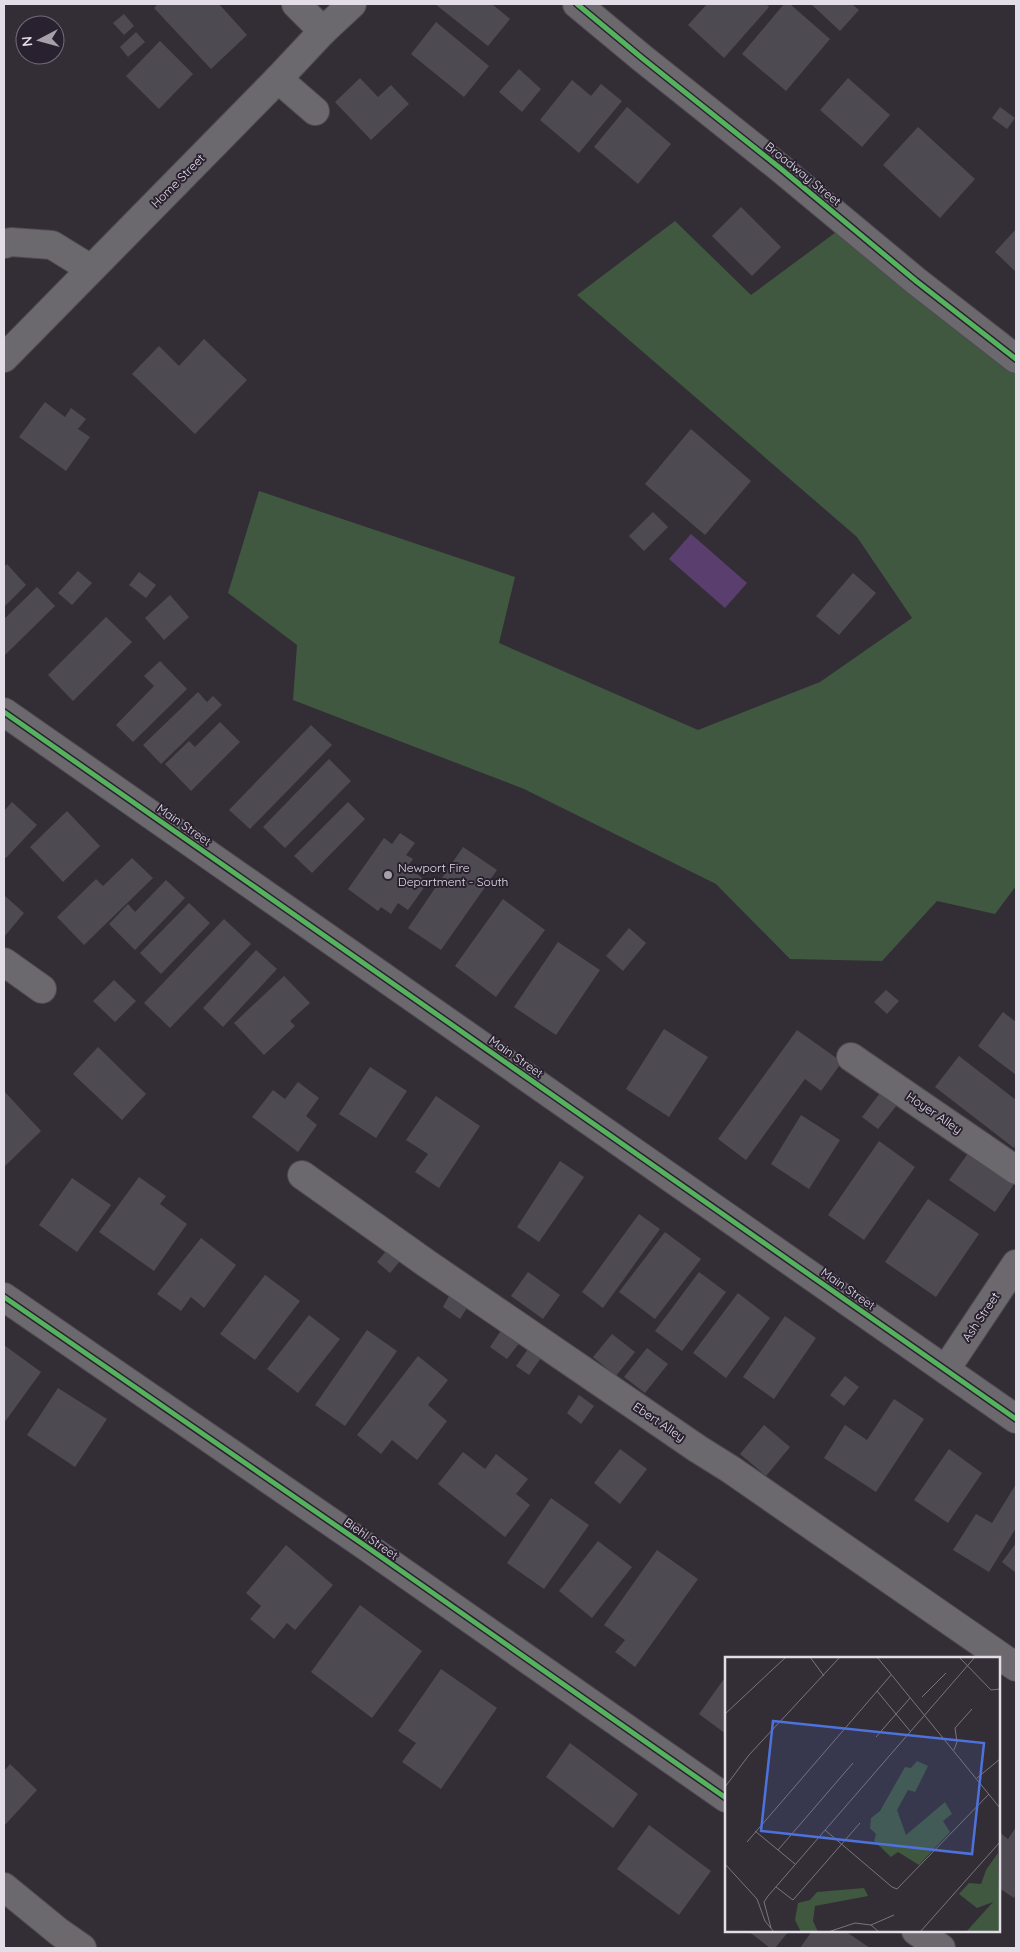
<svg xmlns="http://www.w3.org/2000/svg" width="1020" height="1952" font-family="Quicksand,sans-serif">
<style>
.green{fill:#405740}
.water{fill:#5a3f6e}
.building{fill:#4e4a52}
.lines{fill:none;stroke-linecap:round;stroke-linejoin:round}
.minor-casing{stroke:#4f4b52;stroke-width:30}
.minor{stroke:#6c696e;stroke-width:28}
.cycleway-casing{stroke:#29212f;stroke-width:8}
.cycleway{stroke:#56b35d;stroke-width:5}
.poi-dot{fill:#a5a0a9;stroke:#29212f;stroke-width:2}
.labels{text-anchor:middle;stroke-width:4;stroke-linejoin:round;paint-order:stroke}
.street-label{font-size:12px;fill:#e3dde7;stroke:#29212f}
.poi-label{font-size:12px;fill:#e3dde7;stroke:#29212f;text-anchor:start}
.inset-road{fill:none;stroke:#79747d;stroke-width:1}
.view{fill:#4e72dc;fill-opacity:0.15;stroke:#4e72dc;stroke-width:2.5}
.inset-edge{fill:none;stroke:#e3dde7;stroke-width:2.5}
</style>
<rect width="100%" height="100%" fill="#332e36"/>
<path class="green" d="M 675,221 L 751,295 L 847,224 L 1016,359 L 1016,886 L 995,914 L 937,901 L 882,961 L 790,959 L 716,884 L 524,789 L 293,700 L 297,645 L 228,593 L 259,491 L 515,577 L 499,643 L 698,730 L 820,682 L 912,618 L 857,537 L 577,295 Z"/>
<path class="water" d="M 691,534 L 747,583 L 725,608 L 669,559 Z"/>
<g class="building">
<path d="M 158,4 L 219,4 L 247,35 L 211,69 L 154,8 Z"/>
<path d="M 435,4 L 492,4 L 510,19 L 488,46 Z"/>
<path d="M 707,4 L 766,4 L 769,7 L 724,58 L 688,25 Z"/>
<path d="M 784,4 L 790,4 L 830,39 L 786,91 L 742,54 Z"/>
<path d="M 811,4 L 852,4 L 859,10 L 840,31 Z"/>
<path d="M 124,14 L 134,26 L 124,35 L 113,23 Z"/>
<path d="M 436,22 L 489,66 L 464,97 L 411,54 Z"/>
<path d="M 136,32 L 145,42 L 128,57 L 120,47 Z"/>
<path d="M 160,41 L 193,74 L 159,109 L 126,76 Z"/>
<path d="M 519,69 L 541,89 L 522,112 L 499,92 Z"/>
<path d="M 360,78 L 378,97 L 391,85 L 409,104 L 371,140 L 335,102 Z"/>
<path d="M 848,78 L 890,115 L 862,147 L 820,110 Z"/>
<path d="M 572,80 L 591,96 L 601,84 L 622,101 L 579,153 L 540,120 Z"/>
<path d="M 627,107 L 671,144 L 638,184 L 594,147 Z"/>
<path d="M 1000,107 L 1015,118 L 1007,129 L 992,118 Z"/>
<path d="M 918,127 L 975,179 L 940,218 L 883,165 Z"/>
<path d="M 741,207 L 781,247 L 752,276 L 712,236 Z"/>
<path d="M 1016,229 L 1016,272 L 995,252 Z"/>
<path d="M 204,339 L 247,380 L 195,434 L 132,374 L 159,346 L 179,366 Z"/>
<path d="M 45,402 L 65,417 L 71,408 L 86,419 L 78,429 L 90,437 L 66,471 L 19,437 Z"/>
<path d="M 691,429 L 751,481 L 705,535 L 645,484 Z"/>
<path d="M 653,512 L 668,527 L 644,551 L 629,536 Z"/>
<path d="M 7,564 L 26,585 L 4,607 L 4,567 Z"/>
<path d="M 78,571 L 92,583 L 72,605 L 58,593 Z"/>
<path d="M 139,572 L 156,585 L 146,598 L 129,585 Z"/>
<path d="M 853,573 L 876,593 L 839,635 L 816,616 Z"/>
<path d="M 37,587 L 55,606 L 4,656 L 4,619 Z"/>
<path d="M 170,595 L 189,617 L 164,640 L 145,618 Z"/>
<path d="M 106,617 L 132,642 L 73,701 L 48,675 Z"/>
<path d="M 160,661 L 187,689 L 133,742 L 116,725 L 154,686 L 144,676 Z"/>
<path d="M 198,692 L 207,702 L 213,696 L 222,705 L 161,764 L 143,745 Z"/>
<path d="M 220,722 L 240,742 L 191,791 L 165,764 L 189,741 L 195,747 Z"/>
<path d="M 311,725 L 332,745 L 250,829 L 229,810 Z"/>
<path d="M 329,759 L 351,781 L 285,848 L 263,827 Z"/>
<path d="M 12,802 L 37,825 L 6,858 L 4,856 L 4,811 Z"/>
<path d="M 348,802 L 365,819 L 312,873 L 294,856 Z"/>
<path d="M 67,811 L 100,846 L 63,882 L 30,847 Z"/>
<path d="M 400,833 L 415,843 L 406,855 L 413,859 L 407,867 L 428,882 L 408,910 L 398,903 L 391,914 L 381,907 L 378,911 L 348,889 L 384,838 L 392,844 Z"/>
<path d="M 463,847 L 497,870 L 441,950 L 408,928 Z"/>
<path d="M 132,858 L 153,878 L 84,945 L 57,917 L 96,879 L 103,886 Z"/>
<path d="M 166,880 L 185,898 L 135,950 L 109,924 L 128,904 L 135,912 Z"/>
<path d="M 4,895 L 24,913 L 4,937 Z"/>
<path d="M 503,899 L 545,930 L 496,997 L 455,966 Z"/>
<path d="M 189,903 L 210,923 L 161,974 L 140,953 Z"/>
<path d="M 224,919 L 251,944 L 170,1028 L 144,1003 Z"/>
<path d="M 629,928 L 646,943 L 623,971 L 606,956 Z"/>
<path d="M 558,942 L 600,970 L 556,1035 L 514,1007 Z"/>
<path d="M 256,950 L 277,969 L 223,1027 L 203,1008 Z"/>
<path d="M 284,976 L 310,1003 L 290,1021 L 295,1026 L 264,1055 L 234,1023 Z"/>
<path d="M 114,980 L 136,1001 L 115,1022 L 93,1001 Z"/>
<path d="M 886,990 L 899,1001 L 887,1014 L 874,1002 Z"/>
<path d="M 1003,1012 L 1016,1022 L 1016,1075 L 978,1046 Z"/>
<path d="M 664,1029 L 708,1057 L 669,1117 L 626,1089 Z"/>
<path d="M 797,1030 L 842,1062 L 821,1091 L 805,1079 L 746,1160 L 718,1139 Z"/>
<path d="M 98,1047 L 146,1094 L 122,1120 L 73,1074 Z"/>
<path d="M 959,1056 L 1016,1100 L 1016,1145 L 1014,1148 L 935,1087 Z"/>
<path d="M 370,1067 L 407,1091 L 376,1138 L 339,1114 Z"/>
<path d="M 298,1082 L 319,1098 L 306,1116 L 317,1125 L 298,1152 L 252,1117 L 273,1090 L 285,1099 Z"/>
<path d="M 4,1091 L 41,1131 L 4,1167 Z"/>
<path d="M 880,1093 L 897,1105 L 878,1129 L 862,1117 Z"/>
<path d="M 436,1096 L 480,1126 L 439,1188 L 415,1172 L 428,1154 L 406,1140 Z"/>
<path d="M 801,1115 L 840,1140 L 809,1189 L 771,1164 Z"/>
<path d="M 879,1141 L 915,1167 L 864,1240 L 828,1215 Z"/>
<path d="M 969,1152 L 1014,1184 L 995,1212 L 949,1180 Z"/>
<path d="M 560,1161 L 584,1177 L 539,1242 L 517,1227 Z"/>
<path d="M 139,1177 L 166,1196 L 160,1204 L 187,1224 L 154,1271 L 99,1232 Z"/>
<path d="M 72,1178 L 111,1205 L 77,1252 L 39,1225 Z"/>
<path d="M 928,1199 L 979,1234 L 936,1297 L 885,1262 Z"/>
<path d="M 639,1214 L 660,1229 L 603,1308 L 582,1292 Z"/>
<path d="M 665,1232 L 701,1259 L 655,1319 L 619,1292 Z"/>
<path d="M 201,1238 L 236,1265 L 204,1308 L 191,1297 L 181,1311 L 157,1294 Z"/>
<path d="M 387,1250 L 400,1261 L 390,1273 L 377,1262 Z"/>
<path d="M 528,1272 L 560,1295 L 543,1319 L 511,1296 Z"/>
<path d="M 699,1272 L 726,1292 L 682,1351 L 655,1331 Z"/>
<path d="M 265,1275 L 300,1301 L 255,1360 L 220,1334 Z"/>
<path d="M 738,1293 L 770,1318 L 726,1378 L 693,1353 Z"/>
<path d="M 449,1296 L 467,1308 L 460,1319 L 443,1307 Z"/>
<path d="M 309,1315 L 340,1339 L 298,1393 L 267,1369 Z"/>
<path d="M 785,1316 L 816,1338 L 774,1399 L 743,1377 Z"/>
<path d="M 502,1329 L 520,1342 L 507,1359 L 490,1347 Z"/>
<path d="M 367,1330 L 397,1351 L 345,1426 L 315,1405 Z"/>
<path d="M 612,1334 L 635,1352 L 616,1376 L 593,1357 Z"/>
<path d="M 4,1345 L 41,1372 L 4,1423 Z"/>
<path d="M 647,1348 L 668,1364 L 645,1393 L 624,1377 Z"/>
<path d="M 528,1349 L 541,1358 L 529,1375 L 516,1366 Z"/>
<path d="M 418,1356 L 448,1380 L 428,1405 L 447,1421 L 417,1460 L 392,1440 L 381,1454 L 357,1435 Z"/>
<path d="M 845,1376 L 859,1387 L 844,1406 L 830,1395 Z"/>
<path d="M 58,1388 L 107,1419 L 75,1467 L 27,1435 Z"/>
<path d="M 579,1395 L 594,1406 L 581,1424 L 567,1413 Z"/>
<path d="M 894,1399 L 924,1419 L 876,1492 L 824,1458 L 845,1425 L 867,1440 Z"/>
<path d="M 764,1425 L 790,1447 L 766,1476 L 740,1454 Z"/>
<path d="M 620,1449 L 647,1469 L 620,1504 L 594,1483 Z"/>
<path d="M 949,1449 L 982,1473 L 948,1523 L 914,1500 Z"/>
<path d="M 463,1452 L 485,1469 L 496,1454 L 528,1479 L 516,1494 L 530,1505 L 505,1537 L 438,1484 Z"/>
<path d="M 1016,1484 L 1016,1528 L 989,1572 L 953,1550 L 976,1514 L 992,1523 Z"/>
<path d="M 551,1498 L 589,1525 L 544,1589 L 507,1563 Z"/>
<path d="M 598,1541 L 632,1567 L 592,1618 L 559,1591 Z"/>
<path d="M 1016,1543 L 1016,1573 L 1002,1562 Z"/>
<path d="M 286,1545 L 333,1585 L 295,1630 L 287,1623 L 274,1639 L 250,1619 L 261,1606 L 246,1593 Z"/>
<path d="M 657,1550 L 698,1579 L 635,1667 L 615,1652 L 625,1640 L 604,1625 Z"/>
<path d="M 360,1605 L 422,1651 L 372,1718 L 311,1672 Z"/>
<path d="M 441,1669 L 497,1708 L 441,1789 L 402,1762 L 416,1743 L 398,1731 Z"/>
<path d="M 726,1676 L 726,1734 L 699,1714 Z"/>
<path d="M 570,1743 L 638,1794 L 613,1828 L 546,1777 Z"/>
<path d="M 10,1764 L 37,1790 L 4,1826 L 4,1771 Z"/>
<path d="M 649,1825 L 711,1871 L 679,1915 L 617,1869 Z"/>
<path d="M 1016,1827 L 1016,1894 L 1014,1898 L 999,1888 L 999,1832 L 1008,1839 Z"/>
<path d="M 748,1931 L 789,1931 L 775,1948 L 770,1948 Z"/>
<path d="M 812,1931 L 845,1931 L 870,1948 L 800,1948 Z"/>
</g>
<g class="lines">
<defs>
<g id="minor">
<path d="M 296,4 L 323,31"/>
<path d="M 577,4 L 642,58 L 780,168 L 916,281 L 1016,359"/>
<path d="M 278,79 L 315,111"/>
<path d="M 4,244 L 11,242 L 52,245 L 91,269"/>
<path d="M 4,358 L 278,79 L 323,31 L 352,4"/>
<path d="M 4,712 L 1016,1419"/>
<path d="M 4,962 L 42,989"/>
<path d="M 851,1057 L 1016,1170"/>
<path d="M 302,1175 L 426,1263 L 698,1449 L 730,1469 L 1016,1667"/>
<path d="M 4,1297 L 367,1547 L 726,1798"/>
<path d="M 946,1369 L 1016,1264"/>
<path d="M 4,1887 L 59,1932 L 82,1948"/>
<path d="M 916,1931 L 941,1948"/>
</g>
</defs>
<use href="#minor" class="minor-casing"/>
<use href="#minor" class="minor"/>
<defs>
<g id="cycleway">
<path d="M 577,4 L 642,58 L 780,168 L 916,281 L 1016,359"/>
<path d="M 4,712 L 1016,1419"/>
<path d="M 4,1297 L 367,1547 L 726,1798"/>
</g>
</defs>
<use href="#cycleway" class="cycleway-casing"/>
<use href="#cycleway" class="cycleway"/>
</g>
<circle class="poi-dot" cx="388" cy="875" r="5"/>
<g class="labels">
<g class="street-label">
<text transform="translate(803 174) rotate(39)" y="4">Broadway Street</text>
<text transform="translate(178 181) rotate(-45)" y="4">Home Street</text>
<text transform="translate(184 825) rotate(35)" y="4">Main Street</text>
<text transform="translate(516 1057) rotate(35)" y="4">Main Street</text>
<text transform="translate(934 1113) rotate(34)" y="4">Hoyer Alley</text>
<text transform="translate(848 1289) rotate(35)" y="4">Main Street</text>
<text transform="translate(981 1317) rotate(-56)" y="4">Ash Street</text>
<text transform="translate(659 1422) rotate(34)" y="4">Ebert Alley</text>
<text transform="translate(371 1539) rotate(35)" y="4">Biehl Street</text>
</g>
<g class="poi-label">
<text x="398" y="872">Newport Fire<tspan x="398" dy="14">Department - South</tspan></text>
</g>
</g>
<g transform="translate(725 1657)">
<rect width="275" height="275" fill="#332e36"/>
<path d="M 192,104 L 203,109 L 190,135 L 183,133 L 172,153 L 181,178 L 220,145 L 227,157 L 218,164 L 225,175 L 194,208 L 173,195 L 166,200 L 149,184 L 151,177 L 145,171 L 146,161 L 155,154 L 180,110 L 186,111 ZM 273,196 L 275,275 L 241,275 L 268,245 L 252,251 L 234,237 L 244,226 L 256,227 L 261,213 ZM 139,231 L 143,239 L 90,249 L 88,264 L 93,275 L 76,275 L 70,263 L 73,246 L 85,243 L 92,235 Z" fill="#405740"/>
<path class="inset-road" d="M 85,0 L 99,19M 152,0 L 275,151M 234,0 L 266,33 L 275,32M 152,34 L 185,74M 197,40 L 221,16M 0,57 L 61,0M 151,80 L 185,41M 229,93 L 232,85 L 230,71 L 247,52M 252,121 L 275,102M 0,130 L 24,98 L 115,0M 100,173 L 167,230 L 172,232 L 264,137M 30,174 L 70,207M 22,185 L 166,18M 53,193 L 128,106M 0,207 L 32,242 L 40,264 L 49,275M 51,230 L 68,243 L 135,166M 146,268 L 169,258M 46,271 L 39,245 L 43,239 L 250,0M 103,275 L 130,266 L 146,268 L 154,275M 195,275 L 275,185"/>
<path class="view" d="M 48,64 L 259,86 L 247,197 L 36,174 Z"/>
<rect width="275" height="275" class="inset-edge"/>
</g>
<rect width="1020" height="1952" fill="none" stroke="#e3dde7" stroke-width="10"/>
<g transform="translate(40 40) rotate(264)"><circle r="24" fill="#29212f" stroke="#736c79"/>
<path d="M0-4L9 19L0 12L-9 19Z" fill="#a5a0a9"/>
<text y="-8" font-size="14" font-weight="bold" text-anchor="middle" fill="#e3dde7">N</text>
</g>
</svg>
